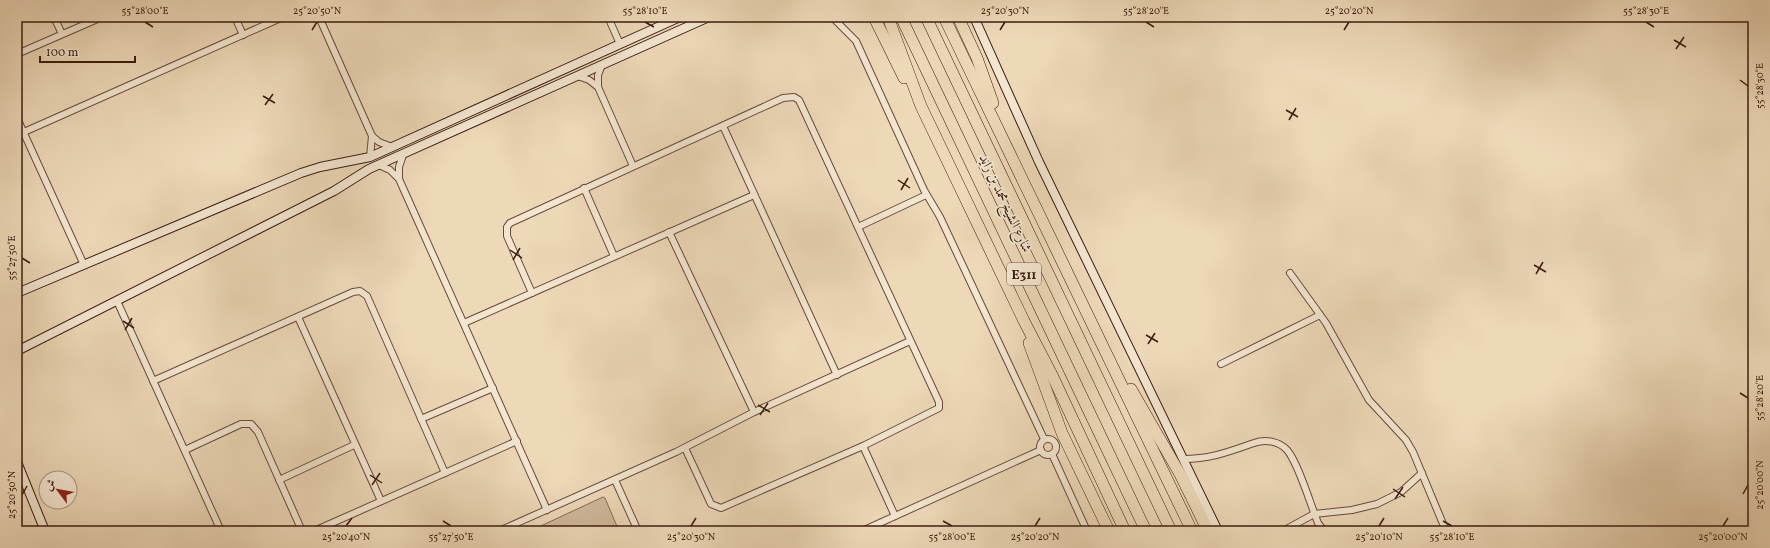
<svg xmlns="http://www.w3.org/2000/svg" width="1770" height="548" font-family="Vollkorn,Amiri,serif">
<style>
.green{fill:#cfb89b;stroke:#866a55}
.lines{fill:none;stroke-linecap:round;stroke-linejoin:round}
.street-casing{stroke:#694b39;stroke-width:8}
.secondary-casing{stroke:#3d1c0f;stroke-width:10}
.highway-casing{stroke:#3d1c0f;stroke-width:12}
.street{stroke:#f3e6d1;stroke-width:6}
.secondary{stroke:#f3e6d1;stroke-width:8}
.highway{stroke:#edd8b8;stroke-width:11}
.ticks{fill:none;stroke:#3d1c0f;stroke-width:1.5}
.labels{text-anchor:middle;stroke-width:3.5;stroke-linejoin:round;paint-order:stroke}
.shield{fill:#f3e6d1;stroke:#745949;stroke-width:1}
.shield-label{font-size:13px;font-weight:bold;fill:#3d1c0f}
.street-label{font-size:14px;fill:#3d1c0f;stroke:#f3e6d1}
.neatline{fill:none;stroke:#3d1c0f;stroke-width:1.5}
.ticks-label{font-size:10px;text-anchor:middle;fill:#3d1c0f}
</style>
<rect width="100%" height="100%" fill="#edd8b8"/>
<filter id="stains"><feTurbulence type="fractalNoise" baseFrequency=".005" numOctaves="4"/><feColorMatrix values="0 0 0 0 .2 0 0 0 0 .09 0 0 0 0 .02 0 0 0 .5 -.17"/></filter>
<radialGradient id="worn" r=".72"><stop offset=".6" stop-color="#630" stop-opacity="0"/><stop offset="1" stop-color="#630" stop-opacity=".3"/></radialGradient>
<path class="green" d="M 603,497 L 605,498 L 619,531 L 530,531 Z"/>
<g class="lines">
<defs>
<g id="street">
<path d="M 54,17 L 62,34"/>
<path d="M 235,17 L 243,35"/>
<path d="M 319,17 L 372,136 L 379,142 L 392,147"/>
<path d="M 608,17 L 620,44"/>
<path d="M 832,17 L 856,41 L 924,190 L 940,217 L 1044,439"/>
<path d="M 17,54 L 102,17"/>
<path d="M 602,65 L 598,75 L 598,87 L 633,166"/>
<path d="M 578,76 L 589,80 L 598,87"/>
<path d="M 17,118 L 84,265"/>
<path d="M 723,126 L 837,375"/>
<path d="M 24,132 L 283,17"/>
<path d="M 370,157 L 372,136"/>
<path d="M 379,165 L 390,170 L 399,179 L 547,510"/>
<path d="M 399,178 L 399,167 L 403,155"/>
<path d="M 584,188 L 614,256"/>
<path d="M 858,227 L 926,195"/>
<path d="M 669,232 L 754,412"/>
<path d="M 1290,273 L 1326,323 L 1369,400 L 1406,440 L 1413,452 L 1446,531"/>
<path d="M 532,293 L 507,236 L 507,227 L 510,223 L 783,98 L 794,97 L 799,100 L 939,402 L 939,408 L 863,446 L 721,508 L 711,504 L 685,448"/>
<path d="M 117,301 L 221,531"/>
<path d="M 298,317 L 381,501"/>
<path d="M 464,323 L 754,195"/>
<path d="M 1221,364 L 1320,315"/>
<path d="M 153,381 L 353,292 L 360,291 L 367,296 L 445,473"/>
<path d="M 421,419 L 493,388"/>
<circle cx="1048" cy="447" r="8"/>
<path d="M 863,446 L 895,516"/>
<path d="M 185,450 L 241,424 L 251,424 L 258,432 L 302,531"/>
<path d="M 1052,454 L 1087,531"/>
<path d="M 1183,459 C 1211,459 1228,452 1254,443 C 1265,439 1279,441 1287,450 C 1298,462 1311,506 1318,523 L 1324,531"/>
<path d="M 279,480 L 354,445"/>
<path d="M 615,480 L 638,531"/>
<path d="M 314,531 L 517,441"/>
<path d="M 499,531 L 676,452 L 754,412 L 910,341"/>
<path d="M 862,531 L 1041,450"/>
<path d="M 1283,531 L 1314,514 L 1352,510 L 1377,504 L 1401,492 L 1422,473"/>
</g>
<g id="secondary">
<path d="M 974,17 L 1039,162 L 1218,531"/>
<path d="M 17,293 L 301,173 L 320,167 L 370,157 L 680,17"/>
<path d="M 17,351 L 334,191 L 369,169 L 709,17"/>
<path d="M 17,462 L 45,531"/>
</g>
<g id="highway">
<path d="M 874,17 L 904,78"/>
<path d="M 888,17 L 921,106 L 1024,321 L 1052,375 L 1125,531"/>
<path d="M 901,17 L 1146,531"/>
<path d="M 926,17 L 1171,531"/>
<path d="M 944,17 L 1192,531"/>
<path d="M 958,17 L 977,58 L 993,103"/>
<path d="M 1029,343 L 1062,433 L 1109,531"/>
<path d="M 1131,389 L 1180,474 L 1208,531"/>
</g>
</defs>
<use href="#street" class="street-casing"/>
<use href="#secondary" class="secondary-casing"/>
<use href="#highway" class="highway-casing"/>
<use href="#street" class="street"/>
<use href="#secondary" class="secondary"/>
<use href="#highway" class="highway"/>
</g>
<path class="ticks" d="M 145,22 L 153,27M 645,22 L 654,27M 1146,22 L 1154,27M 1646,22 L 1654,27M 312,30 L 317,22M 1000,30 L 1005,22M 1344,30 L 1349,22M 1674,40 L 1686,47M 1676,49 L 1684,37M 1740,80 L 1748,86M 263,96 L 275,103M 265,105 L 273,94M 1286,110 L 1298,117M 1289,120 L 1296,108M 898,180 L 910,188M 901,190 L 908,178M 510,250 L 522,258M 22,258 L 30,263M 513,260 L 520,248M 1534,265 L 1546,272M 1536,274 L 1543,262M 123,321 L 134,328M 125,330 L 132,318M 1146,335 L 1158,342M 1148,344 L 1155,333M 1740,393 L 1748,398M 758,405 L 770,412M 760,415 L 768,403M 370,475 L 382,483M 372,485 L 380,473M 1393,489 L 1405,497M 1743,494 L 1748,485M 22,495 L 27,486M 1395,499 L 1403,487M 443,521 L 451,526M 943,521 L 952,526M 1443,521 L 1452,526M 346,526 L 352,518M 691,526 L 696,518M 1035,526 L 1040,518M 1379,526 L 1384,518M 1723,526 L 1728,518"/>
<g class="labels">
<rect class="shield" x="1007" y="263" width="34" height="22" rx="3"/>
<g class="shield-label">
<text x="1024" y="279">E311</text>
</g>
<g class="street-label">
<text transform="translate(1006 203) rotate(65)" y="5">شارع الشيخ محمد بن زايد</text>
</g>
</g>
<rect width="1770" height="548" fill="none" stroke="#edd8b8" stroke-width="44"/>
<g transform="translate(58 490) rotate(302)"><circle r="19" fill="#f3e6d1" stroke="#aa9583"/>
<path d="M0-3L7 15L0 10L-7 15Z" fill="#8f2418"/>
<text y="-6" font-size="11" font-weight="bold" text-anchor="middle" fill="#3d1c0f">ش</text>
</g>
<path d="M40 56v6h95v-6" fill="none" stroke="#3d1c0f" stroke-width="2"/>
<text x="46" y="56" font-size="12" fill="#3d1c0f" stroke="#f3e6d1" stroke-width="3" paint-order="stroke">100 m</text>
<rect x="22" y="22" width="1726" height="504" class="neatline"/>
<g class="ticks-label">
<text x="145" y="14">55°28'00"E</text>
<text x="317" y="14">25°20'50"N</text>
<text x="645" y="14">55°28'10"E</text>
<text x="1005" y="14">25°20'30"N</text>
<text x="1146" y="14">55°28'20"E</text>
<text x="1349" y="14">25°20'20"N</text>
<text x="1646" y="14">55°28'30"E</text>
<text transform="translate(1759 86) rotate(-90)" y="4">55°28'30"E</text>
<text transform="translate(11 258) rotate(-90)" y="4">55°27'50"E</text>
<text transform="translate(1759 398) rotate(-90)" y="4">55°28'20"E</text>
<text transform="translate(1759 485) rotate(-90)" y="4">25°20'00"N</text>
<text transform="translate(11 495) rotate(-90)" y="4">25°20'50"N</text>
<text x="346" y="540">25°20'40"N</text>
<text x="451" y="540">55°27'50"E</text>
<text x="691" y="540">25°20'30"N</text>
<text x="952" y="540">55°28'00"E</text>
<text x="1035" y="540">25°20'20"N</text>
<text x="1379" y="540">25°20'10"N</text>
<text x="1452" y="540">55°28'10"E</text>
<text x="1723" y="540">25°20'00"N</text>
</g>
<rect width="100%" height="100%" filter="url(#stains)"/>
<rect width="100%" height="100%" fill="url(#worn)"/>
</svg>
